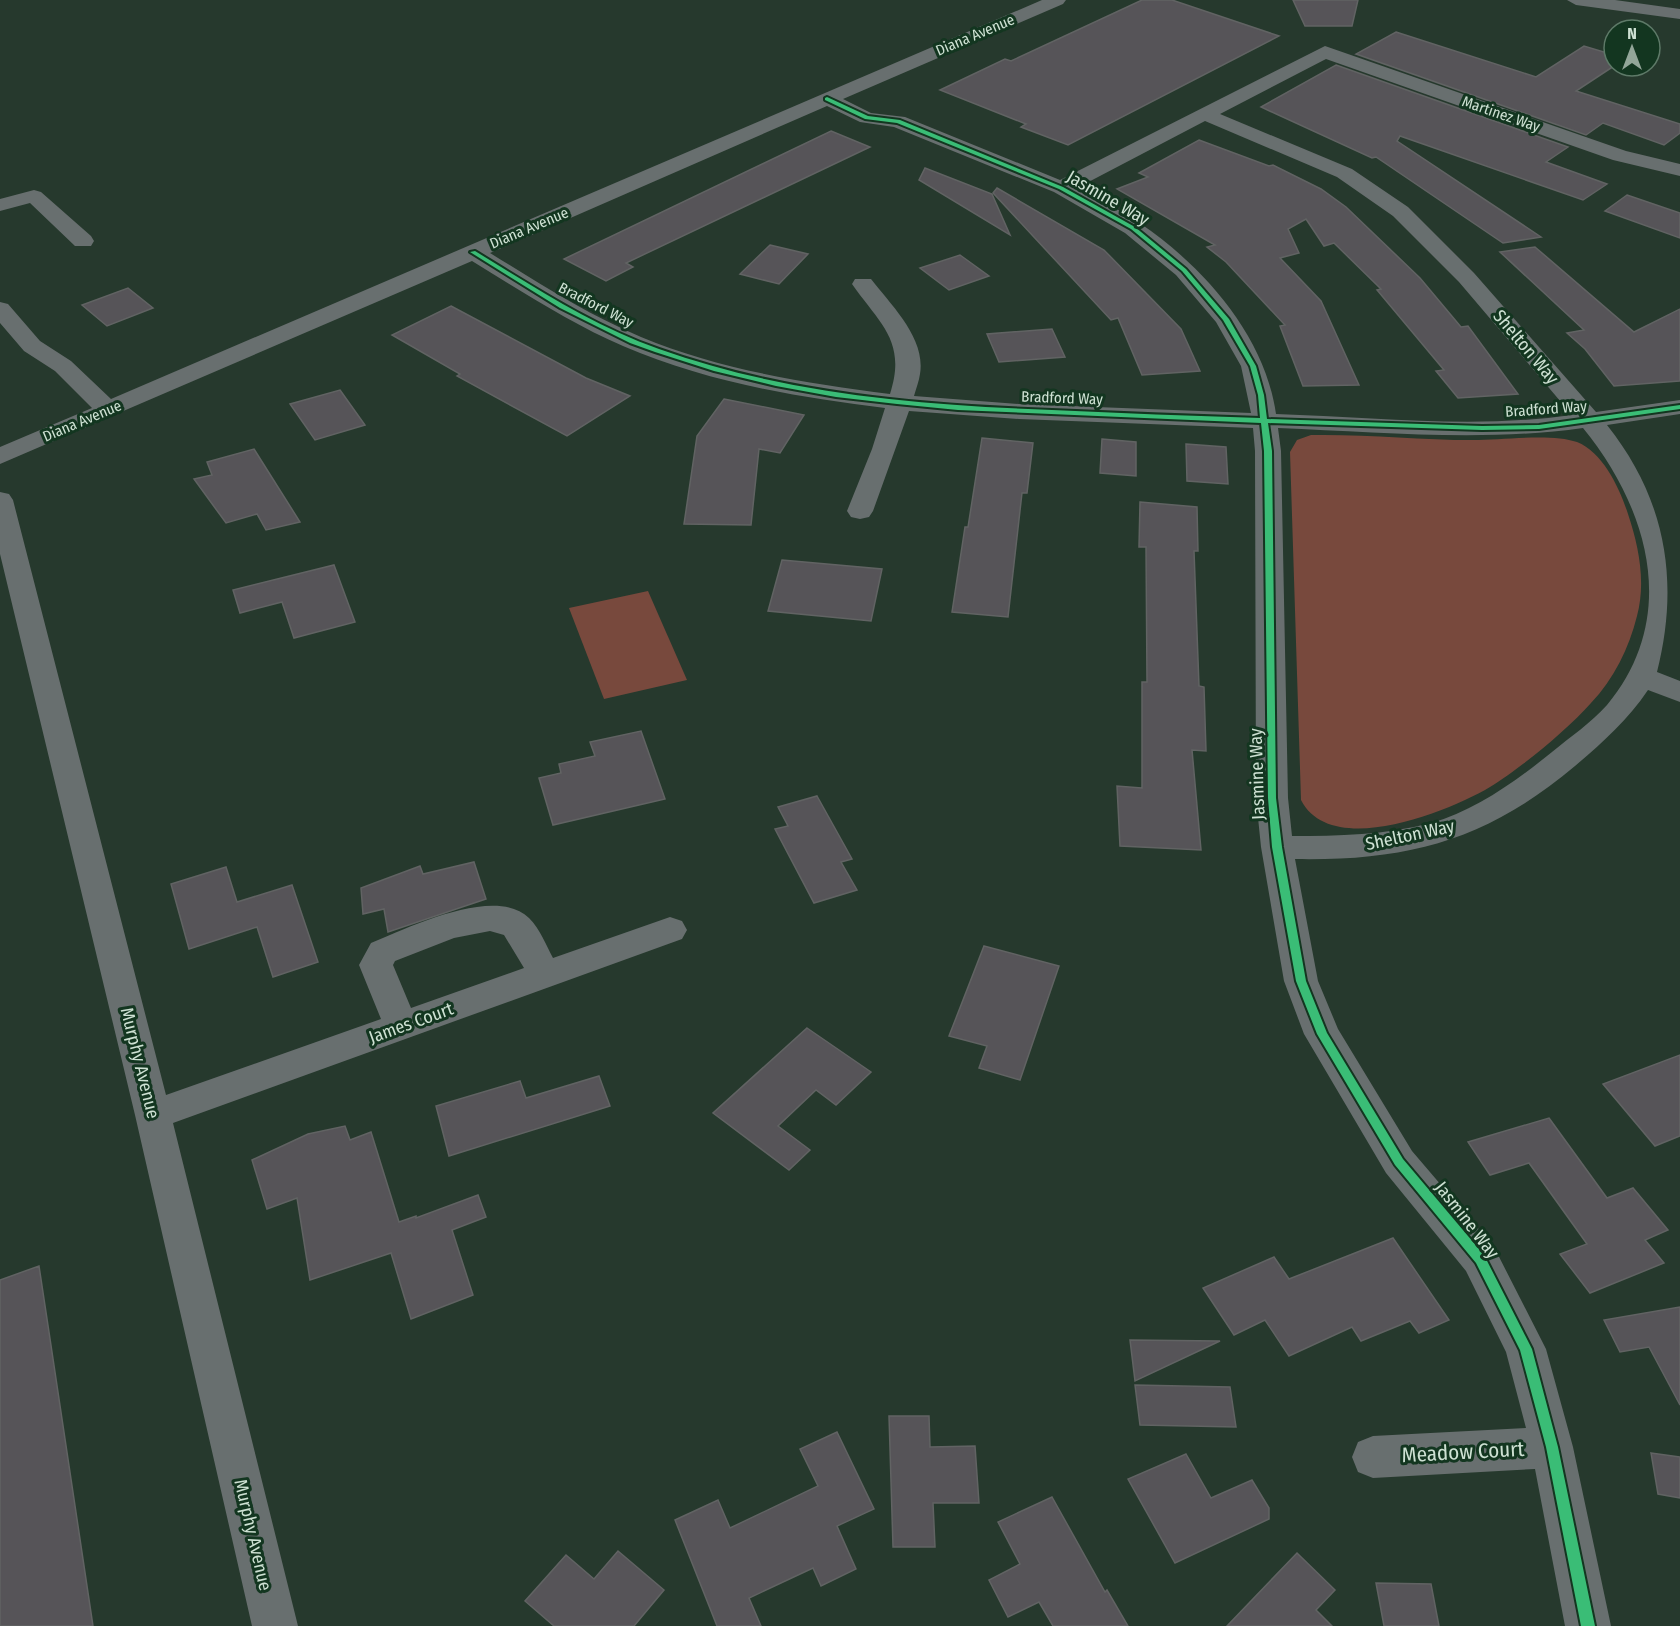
<svg xmlns="http://www.w3.org/2000/svg" width="1680" height="1626" font-family="'Fira Sans Condensed',sans-serif">
<style>
.green{fill:#78493d}
.building{fill:#565458;stroke:#616363;stroke-width:1.5}
.lines{fill:none;stroke-linecap:round;stroke-linejoin:round}
.minor{fill:#686f6f;fill-rule:evenodd}
.cycleway-casing{stroke:#133620;stroke-width:4}
.cycleway{fill:#3abd76;fill-rule:evenodd}
.labels{text-anchor:middle;stroke-width:6;stroke-linejoin:round;paint-order:stroke}
.far-street-label{font-size:15px;fill:#cee1d3;stroke:#133620}
.street-label{font-size:18px;fill:#cee1d3;stroke:#133620}
.near-street-label{font-size:21px;fill:#cee1d3;stroke:#133620}
</style>
<rect width="100%" height="100%" fill="#26392d"/>
<g class="green">
<path d="M 1311,435 C 1365,434 1419,440 1473,440 C 1502,440 1552,433 1577,442 C 1603,452 1620,489 1628,514 C 1639,547 1646,582 1637,616 C 1629,648 1614,679 1591,703 C 1567,730 1521,768 1490,787 C 1448,812 1331,859 1301,800 L 1290,452 L 1297,440 Z"/>
<path d="M 648,591 L 687,680 L 604,699 L 569,608 Z"/>
</g>
<g class="building">
<path d="M 1142,0 L 1172,0 L 1279,36 L 1068,145 L 1021,127 L 1026,124 L 940,90 L 1005,59 L 1011,61 Z"/>
<path d="M 1293,0 L 1358,0 L 1352,26 L 1305,26 Z"/>
<path d="M 1396,32 L 1536,77 L 1584,46 L 1614,55 L 1614,66 L 1576,91 L 1680,124 L 1680,133 L 1664,145 L 1603,123 L 1586,135 L 1356,54 Z"/>
<path d="M 1336,65 L 1568,147 L 1546,162 L 1607,184 L 1583,200 L 1400,136 L 1397,141 L 1541,237 L 1503,243 L 1376,157 L 1372,158 L 1261,107 Z"/>
<path d="M 831,131 L 870,147 L 626,263 L 633,267 L 606,281 L 564,259 Z"/>
<path d="M 1199,140 L 1269,166 L 1273,165 L 1321,189 L 1346,207 L 1420,278 L 1461,327 L 1468,326 L 1518,394 L 1458,398 L 1436,371 L 1444,370 L 1377,290 L 1381,289 L 1334,243 L 1324,246 L 1306,219 L 1288,229 L 1299,253 L 1280,258 L 1321,301 L 1359,385 L 1303,386 L 1280,326 L 1285,325 L 1226,262 L 1207,247 L 1215,245 L 1117,189 L 1148,177 L 1139,173 Z"/>
<path d="M 925,168 L 992,194 L 1010,235 L 919,180 Z"/>
<path d="M 997,188 L 1104,250 L 1181,329 L 1200,371 L 1142,375 L 1118,318 L 1111,320 L 993,193 Z"/>
<path d="M 1627,195 L 1680,213 L 1680,238 L 1605,211 Z"/>
<path d="M 770,245 L 808,254 L 779,284 L 740,274 Z"/>
<path d="M 1535,247 L 1634,332 L 1680,309 L 1680,381 L 1614,386 L 1585,349 L 1567,333 L 1584,330 L 1500,252 Z"/>
<path d="M 960,255 L 989,276 L 949,290 L 920,268 Z"/>
<path d="M 128,288 L 153,308 L 107,326 L 82,305 Z"/>
<path d="M 451,306 L 586,378 L 630,396 L 567,436 L 457,376 L 460,374 L 392,335 Z"/>
<path d="M 1052,329 L 1065,357 L 999,362 L 987,334 Z"/>
<path d="M 340,390 L 365,425 L 315,440 L 290,404 Z"/>
<path d="M 724,399 L 804,415 L 780,453 L 759,449 L 751,525 L 684,524 L 697,436 Z"/>
<path d="M 982,438 L 1033,443 L 1027,493 L 1022,493 L 1008,617 L 952,612 L 965,527 L 968,527 Z"/>
<path d="M 1102,439 L 1136,442 L 1136,476 L 1100,473 Z"/>
<path d="M 1186,444 L 1226,447 L 1228,484 L 1187,481 Z"/>
<path d="M 254,449 L 300,522 L 266,530 L 257,514 L 226,523 L 194,479 L 212,475 L 207,462 Z"/>
<path d="M 1140,502 L 1197,507 L 1198,551 L 1194,551 L 1199,686 L 1204,687 L 1206,751 L 1192,750 L 1201,850 L 1120,846 L 1117,786 L 1142,788 L 1142,682 L 1147,682 L 1146,547 L 1139,547 Z"/>
<path d="M 782,560 L 882,569 L 871,621 L 768,611 Z"/>
<path d="M 334,565 L 355,622 L 294,638 L 282,602 L 240,613 L 233,590 Z"/>
<path d="M 641,731 L 665,799 L 553,825 L 539,778 L 561,773 L 559,764 L 595,756 L 590,742 Z"/>
<path d="M 817,796 L 852,859 L 841,862 L 857,890 L 814,903 L 775,829 L 788,826 L 778,807 Z"/>
<path d="M 474,862 L 486,899 L 388,932 L 384,909 L 363,914 L 361,888 L 420,866 L 423,874 Z"/>
<path d="M 226,867 L 237,902 L 292,885 L 318,962 L 273,977 L 257,927 L 189,949 L 171,884 Z"/>
<path d="M 984,946 L 1059,966 L 1020,1080 L 979,1068 L 987,1046 L 949,1036 Z"/>
<path d="M 807,1028 L 871,1072 L 836,1105 L 816,1090 L 778,1126 L 810,1150 L 789,1170 L 713,1113 Z"/>
<path d="M 1680,1055 L 1680,1136 L 1655,1146 L 1603,1084 Z"/>
<path d="M 599,1076 L 610,1106 L 449,1156 L 436,1106 L 520,1081 L 526,1098 Z"/>
<path d="M 1549,1118 L 1607,1198 L 1633,1188 L 1668,1230 L 1645,1240 L 1664,1263 L 1590,1293 L 1560,1254 L 1587,1244 L 1529,1163 L 1490,1175 L 1468,1142 Z"/>
<path d="M 345,1126 L 350,1140 L 371,1132 L 399,1222 L 416,1216 L 416,1218 L 478,1195 L 486,1217 L 452,1230 L 473,1295 L 411,1319 L 391,1253 L 310,1280 L 297,1198 L 267,1209 L 252,1160 L 308,1134 Z"/>
<path d="M 1393,1238 L 1449,1320 L 1419,1333 L 1410,1321 L 1361,1341 L 1352,1327 L 1289,1356 L 1265,1320 L 1234,1335 L 1203,1288 L 1274,1257 L 1289,1279 Z"/>
<path d="M 39,1266 L 49,1332 L 93,1626 L 0,1626 L 0,1280 Z"/>
<path d="M 1680,1307 L 1680,1405 L 1649,1347 L 1620,1352 L 1604,1320 Z"/>
<path d="M 1130,1340 L 1220,1341 L 1135,1381 Z"/>
<path d="M 1135,1385 L 1230,1387 L 1236,1427 L 1140,1425 Z"/>
<path d="M 889,1416 L 929,1416 L 930,1447 L 975,1446 L 979,1503 L 933,1503 L 935,1547 L 893,1547 Z"/>
<path d="M 837,1432 L 874,1509 L 837,1526 L 856,1569 L 821,1586 L 813,1568 L 749,1598 L 761,1626 L 717,1626 L 675,1520 L 718,1500 L 730,1528 L 818,1486 L 800,1449 Z"/>
<path d="M 1651,1453 L 1680,1457 L 1680,1498 L 1658,1494 Z"/>
<path d="M 1186,1454 L 1211,1498 L 1252,1480 L 1269,1508 L 1269,1519 L 1175,1563 L 1128,1479 Z"/>
<path d="M 1052,1497 L 1105,1592 L 1107,1590 L 1128,1626 L 1053,1626 L 1039,1602 L 1008,1617 L 989,1580 L 1020,1564 L 998,1522 Z"/>
<path d="M 618,1551 L 664,1590 L 634,1626 L 554,1626 L 525,1601 L 566,1555 L 594,1579 Z"/>
<path d="M 1297,1553 L 1335,1590 L 1316,1610 L 1332,1626 L 1227,1626 Z"/>
<path d="M 1376,1583 L 1431,1584 L 1439,1626 L 1384,1626 Z"/>
</g>
<g class="lines">
<g class="minor">
<path d="M 1042,0 L 1066,0 L 1063,4 L 843,99 L 871,113 L 905,117 L 1060,180 L 1325,46 L 1626,151 L 1680,164 L 1680,176 L 1613,160 L 1326,59 L 1220,114 L 1352,169 L 1408,207 L 1474,273 L 1596,412 L 1680,400 L 1680,414 L 1607,425 C 1666,499 1680,581 1657,672 L 1680,681 L 1680,702 L 1648,690 C 1627,721 1603,742 1575,766 C 1487,840 1409,861 1295,859 L 1318,981 L 1338,1029 L 1412,1151 L 1494,1247 L 1546,1349 L 1573,1447 L 1611,1626 L 1565,1626 L 1535,1469 L 1373,1478 L 1358,1472 L 1352,1457 L 1358,1442 L 1373,1436 L 1526,1428 L 1506,1352 L 1466,1271 L 1386,1173 L 1304,1034 L 1284,981 L 1261,847 L 1256,798 L 1255,451 L 1253,428 L 1019,419 L 909,411 L 873,511 L 869,517 L 860,519 L 851,517 L 847,511 L 872,449 L 885,408 C 797,397 706,382 623,346 C 570,323 521,291 472,261 L 0,464 L 0,447 L 92,408 L 55,371 L 24,351 L 0,323 L 0,302 L 8,304 L 40,341 L 71,361 L 111,399 ZM 827,106 L 860,122 L 894,127 L 1054,192 L 1125,233 L 1176,275 L 1216,322 L 1241,366 L 1251,413 L 1019,404 L 914,396 C 916,389 919,381 920,374 C 926,338 891,305 871,279 L 855,279 L 852,284 C 880,324 907,341 890,394 C 806,383 720,370 641,337 C 588,315 539,283 490,253 ZM 1205,121 L 1337,177 L 1393,216 L 1459,282 L 1572,415 C 1475,429 1373,417 1276,414 C 1265,336 1204,267 1141,224 C 1121,210 1098,200 1077,188 ZM 1278,428 C 1379,432 1483,442 1583,428 C 1649,509 1680,617 1607,705 C 1591,723 1570,737 1552,752 C 1516,781 1476,810 1431,823 C 1386,835 1338,836 1292,836 L 1288,798 L 1281,451 Z"/>
<path d="M 1567,0 L 1615,0 L 1680,9 L 1680,19 L 1576,5 Z"/>
<path d="M 34,190 L 41,192 L 91,236 L 94,241 L 91,246 L 75,246 L 30,203 L 0,211 L 0,199 Z"/>
<path d="M 0,492 L 9,494 L 13,500 L 166,1095 L 381,1019 L 359,965 L 371,943 C 408,928 495,885 529,918 C 540,929 546,945 553,958 L 670,917 L 682,921 L 687,930 L 682,939 L 173,1123 L 298,1626 L 252,1626 L 135,1115 L 0,554 ZM 490,931 L 504,935 L 524,968 L 411,1008 L 393,965 L 395,961 L 454,938 Z"/>
</g>
<defs>
<path id="cycleway" d="M 827,97 L 868,116 L 900,120 L 1063,187 L 1135,227 L 1186,269 L 1229,319 L 1256,366 L 1264,395 L 1267,419 L 1482,426 L 1539,425 L 1680,405 L 1680,409 L 1539,429 L 1482,430 L 1268,423 L 1272,451 L 1276,798 L 1282,847 L 1306,981 L 1327,1033 L 1403,1159 L 1484,1255 L 1532,1349 L 1558,1447 L 1595,1626 L 1581,1626 L 1546,1447 L 1520,1350 L 1476,1263 L 1395,1165 L 1317,1034 L 1296,981 L 1272,847 L 1268,798 L 1264,451 L 1261,423 L 958,410 L 897,404 L 836,397 L 776,386 L 714,371 L 655,352 L 630,343 L 560,308 L 470,252 L 475,251 C 534,287 593,326 659,349 C 785,394 919,405 1052,410 C 1121,413 1191,416 1260,418 L 1258,395 L 1250,366 L 1223,320 L 1182,271 L 1131,229 L 1059,189 L 897,123 L 865,119 L 825,100 L 825,98 Z"/>
</defs>
<use href="#cycleway" class="cycleway-casing"/>
<use href="#cycleway" class="cycleway"/>
</g>
<g class="labels">
<g class="far-street-label">
<text transform="translate(975 35) rotate(-23)" y="5">Diana Avenue</text>
<text transform="translate(1501 114) rotate(19)" y="5">Martinez Way</text>
<text transform="translate(529 228) rotate(-23)" y="5">Diana Avenue</text>
<text transform="translate(596 305) rotate(27)" y="5">Bradford Way</text>
<text transform="translate(1062 398) rotate(2)" y="5">Bradford Way</text>
<text transform="translate(1546 409) rotate(-4)" y="5">Bradford Way</text>
<text transform="translate(82 421) rotate(-23)" y="5">Diana Avenue</text>
</g>
<g class="street-label">
<text transform="translate(1108 198) rotate(30)" y="6">Jasmine Way</text>
<text transform="translate(1526 347) rotate(50)" y="6">Shelton Way</text>
<text transform="translate(1257 774) rotate(-92)" y="6">Jasmine Way</text>
<text transform="translate(1410 835) rotate(-12)" y="6">Shelton Way</text>
<text transform="translate(411 1023) rotate(-20)" y="6">James Court</text>
<text transform="translate(140 1063) rotate(76)" y="6">Murphy Avenue</text>
<text transform="translate(1467 1220) rotate(52)" y="6">Jasmine Way</text>
<text transform="translate(253 1535) rotate(77)" y="6">Murphy Avenue</text>
</g>
<g class="near-street-label">
<text transform="translate(1463 1452) rotate(-3)" y="7">Meadow Court</text>
</g>
</g>
<g transform="translate(1632 48)"><circle r="28" fill="#133620" stroke="#5e7a68" stroke-width="1.5"/>
<path d="M0-4.5L10 22L0 15L-10 22Z" fill="#93a699"/>
<text y="-9" font-size="16" font-weight="bold" text-anchor="middle" fill="#cee1d3">N</text>
</g>
</svg>
